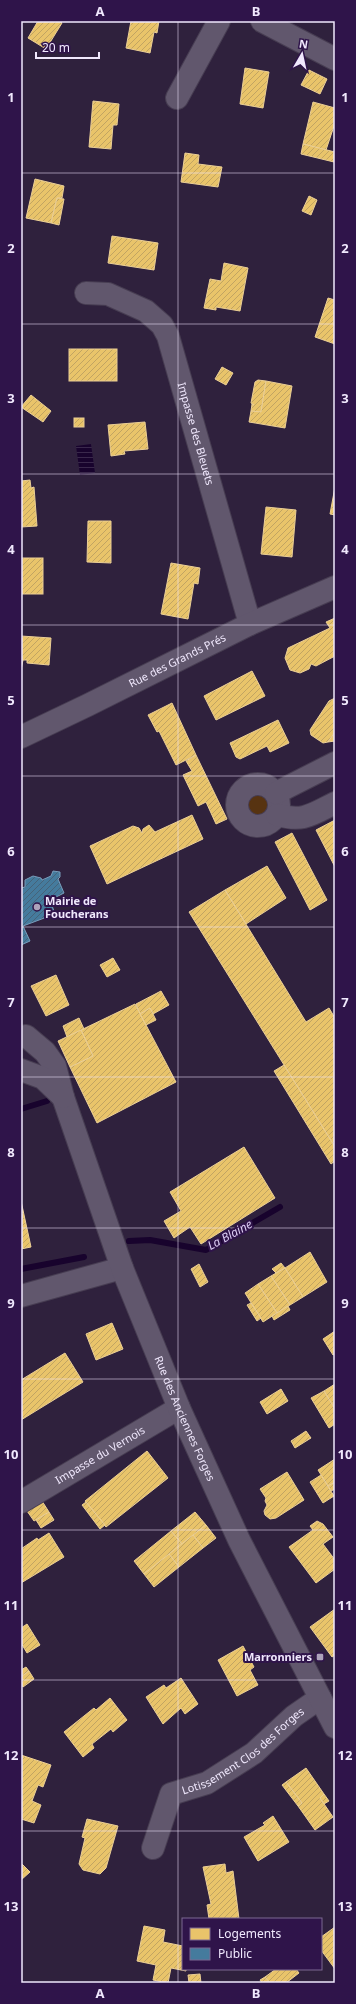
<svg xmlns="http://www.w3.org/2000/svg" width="356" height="2004" font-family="'Noto Sans',sans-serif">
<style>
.green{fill:#573311}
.water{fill:url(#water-rules)}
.homes{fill:url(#homes-hatch);stroke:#ebcf96}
.public{fill:url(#public-hatch);stroke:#789cba}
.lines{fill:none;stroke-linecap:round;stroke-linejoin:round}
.stream{stroke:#18032d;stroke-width:6}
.minor-casing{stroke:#473d52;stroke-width:24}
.tertiary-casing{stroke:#473d52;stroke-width:24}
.minor{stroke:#61576d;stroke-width:22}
.tertiary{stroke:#61576d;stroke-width:22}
.grid{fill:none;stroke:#f0e8fd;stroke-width:1;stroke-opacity:0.55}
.poi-dot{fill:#aca2ba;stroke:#2f144a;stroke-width:1.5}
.labels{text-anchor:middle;stroke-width:4;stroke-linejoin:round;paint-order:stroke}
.street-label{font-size:11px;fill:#f0e8fd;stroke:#2f144a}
.poi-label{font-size:11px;font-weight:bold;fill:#f0e8fd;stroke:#2f144a;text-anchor:start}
.water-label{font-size:12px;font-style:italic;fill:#dccdf3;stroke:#2f144a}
.neatline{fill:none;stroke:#f0e8fd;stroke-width:1.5}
.grid-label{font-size:13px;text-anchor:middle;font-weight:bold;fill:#f0e8fd}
</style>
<defs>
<pattern id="water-rules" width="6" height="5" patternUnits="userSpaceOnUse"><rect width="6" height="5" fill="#18032d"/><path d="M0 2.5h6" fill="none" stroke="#3a284c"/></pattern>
<pattern id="homes-hatch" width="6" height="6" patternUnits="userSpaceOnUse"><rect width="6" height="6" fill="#e9c46a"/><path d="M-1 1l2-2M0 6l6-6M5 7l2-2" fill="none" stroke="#c1a462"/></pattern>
<pattern id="public-hatch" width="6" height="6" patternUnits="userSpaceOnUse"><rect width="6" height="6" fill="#457b9d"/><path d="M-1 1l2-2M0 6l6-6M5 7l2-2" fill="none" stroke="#466379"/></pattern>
</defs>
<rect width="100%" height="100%" fill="#2f213d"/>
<circle class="green" cx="258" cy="805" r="11"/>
<path class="water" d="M 91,444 L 95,473 L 80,475 L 76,446 Z"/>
<g class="homes">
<path d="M 38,21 L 60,21 L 62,23 L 46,49 L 28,38 Z"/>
<path d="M 131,21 L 159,21 L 157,33 L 154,32 L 150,53 L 126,48 Z"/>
<path d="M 245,68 L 269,72 L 263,108 L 240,104 Z"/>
<path d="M 309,70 L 327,79 L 320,94 L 301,85 Z"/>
<path d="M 93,101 L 119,104 L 117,125 L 113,125 L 111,149 L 89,147 Z"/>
<path d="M 313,102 L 335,108 L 335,123 L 326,150 L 303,144 Z"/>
<path d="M 303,144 L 335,152 L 334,162 L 301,154 Z"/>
<path d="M 185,153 L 199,155 L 198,164 L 222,167 L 218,187 L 181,182 Z"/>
<path d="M 35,179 L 64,186 L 62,198 L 57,198 L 51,223 L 26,218 Z"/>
<path d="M 309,196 L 317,200 L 311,215 L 302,211 Z"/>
<path d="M 57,198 L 64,199 L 59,225 L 51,223 Z"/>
<path d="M 112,236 L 158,243 L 154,270 L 108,263 Z"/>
<path d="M 224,263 L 248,268 L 240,311 L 216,307 L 216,310 L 204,308 L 210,279 L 221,281 Z"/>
<path d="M 328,298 L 335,300 L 335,344 L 315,337 Z"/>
<rect x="69" y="349" width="48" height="32"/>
<path d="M 222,367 L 233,373 L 226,385 L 215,379 Z"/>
<path d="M 258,380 L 266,381 L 261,412 L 251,411 L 252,404 L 254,405 L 251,403 L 255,382 Z"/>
<path d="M 266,381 L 292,386 L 285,428 L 249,422 L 251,411 L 261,412 Z"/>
<path d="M 31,395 L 51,411 L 43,422 L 21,407 Z"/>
<rect x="74" y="418" width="10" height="9"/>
<path d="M 145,422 L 148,449 L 124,451 L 125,454 L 111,456 L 108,425 Z"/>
<path d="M 30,480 L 31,488 L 34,487 L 37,526 L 21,527 L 21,481 Z"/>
<path d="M 335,487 L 335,515 L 330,514 Z"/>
<path d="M 266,507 L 296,510 L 292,557 L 261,554 Z"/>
<path d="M 88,521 L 111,521 L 111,563 L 87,562 Z"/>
<rect x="21" y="558" width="22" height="36"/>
<path d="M 171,563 L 200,568 L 198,584 L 194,583 L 188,619 L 161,614 Z"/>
<path d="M 335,618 L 335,656 L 316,666 L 311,664 L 309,669 L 300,673 L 290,670 L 285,658 L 288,648 L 330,628 L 326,622 Z"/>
<path d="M 21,636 L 51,638 L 49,665 L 27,663 L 27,660 L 23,660 L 21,670 Z"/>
<path d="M 252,671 L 265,696 L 216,720 L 204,696 Z"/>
<path d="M 335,698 L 335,732 L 328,742 L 323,743 L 311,735 L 310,730 L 329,701 Z"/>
<path d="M 172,703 L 196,755 L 176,765 L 159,731 L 157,732 L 148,715 Z"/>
<path d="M 278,720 L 289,743 L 270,752 L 267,746 L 240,759 L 236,757 L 230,743 Z"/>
<path d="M 335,732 L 335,741 L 328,742 Z"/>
<path d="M 196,755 L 227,819 L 216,824 L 206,802 L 198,806 L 183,775 L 192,771 L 186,761 Z"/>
<path d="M 192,815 L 203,839 L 107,884 L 90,846 L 133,826 L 139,828 L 142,833 L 143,829 L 149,825 L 155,832 Z"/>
<path d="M 335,820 L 335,867 L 316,830 Z"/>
<path d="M 292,833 L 327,900 L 310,910 L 275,842 Z"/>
<path d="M 267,866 L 286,898 L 246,924 L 225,890 Z"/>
<path d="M 225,890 L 306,1022 L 329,1008 L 335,1018 L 335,1147 L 189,912 Z"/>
<path d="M 113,958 L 120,970 L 107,977 L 100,965 Z"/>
<path d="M 56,975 L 69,1005 L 46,1016 L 31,986 Z"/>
<path d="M 161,991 L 169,1005 L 153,1014 L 150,1008 L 140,1014 L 136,1004 Z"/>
<path d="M 135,1004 L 176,1082 L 97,1123 L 70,1067 L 93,1056 L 81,1030 Z"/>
<path d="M 150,1008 L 156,1020 L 146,1025 L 140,1014 Z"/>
<path d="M 79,1018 L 84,1029 L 67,1037 L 63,1026 Z"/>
<path d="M 81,1030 L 93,1056 L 70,1067 L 58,1041 Z"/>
<path d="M 284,1065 L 335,1147 L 335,1161 L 331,1164 L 274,1071 Z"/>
<path d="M 244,1147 L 275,1198 L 201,1244 L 190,1227 L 174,1238 L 164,1221 L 181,1211 L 170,1192 Z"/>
<path d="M 21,1201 L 31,1247 L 21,1249 Z"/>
<path d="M 310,1252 L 327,1282 L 303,1297 L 285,1268 Z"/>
<path d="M 281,1263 L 285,1268 L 276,1273 L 272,1269 Z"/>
<path d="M 199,1264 L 208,1282 L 200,1287 L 191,1269 Z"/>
<path d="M 285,1268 L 303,1297 L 290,1305 L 271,1276 Z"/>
<path d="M 271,1276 L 290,1305 L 277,1313 L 258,1284 Z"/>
<path d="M 258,1284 L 277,1313 L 263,1322 L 245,1293 Z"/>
<path d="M 251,1303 L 261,1318 L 257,1321 L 247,1305 Z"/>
<path d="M 288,1306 L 290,1310 L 274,1320 L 272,1316 Z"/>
<path d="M 112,1323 L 123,1349 L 96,1360 L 86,1334 Z"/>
<path d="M 335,1331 L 335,1354 L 333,1355 L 323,1339 Z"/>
<path d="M 65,1353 L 83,1382 L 21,1420 L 21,1380 Z"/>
<path d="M 335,1384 L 335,1409 L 324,1391 Z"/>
<path d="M 281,1389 L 288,1401 L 267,1414 L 260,1402 Z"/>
<path d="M 324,1391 L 335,1409 L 335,1424 L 329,1428 L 311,1398 Z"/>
<path d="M 306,1431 L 311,1438 L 295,1448 L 291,1441 Z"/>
<path d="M 147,1451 L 168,1478 L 106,1527 L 85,1501 Z"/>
<path d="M 335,1459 L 335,1482 L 328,1486 L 318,1470 Z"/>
<path d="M 287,1472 L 304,1500 L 276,1518 L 270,1519 L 265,1515 L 264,1511 L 267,1505 L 265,1501 L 266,1498 L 260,1489 Z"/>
<path d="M 321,1475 L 334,1496 L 323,1503 L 310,1482 Z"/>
<path d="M 335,1482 L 335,1489 L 331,1491 L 328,1486 Z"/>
<path d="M 42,1501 L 49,1512 L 34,1521 L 27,1511 Z"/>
<path d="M 86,1502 L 105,1525 L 100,1529 L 82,1505 Z"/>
<path d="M 49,1512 L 54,1520 L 41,1528 L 36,1520 Z"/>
<path d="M 195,1512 L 206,1525 L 182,1544 L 171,1531 Z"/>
<path d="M 317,1521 L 323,1524 L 333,1537 L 323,1544 L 335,1560 L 335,1569 L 316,1583 L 289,1547 L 313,1530 L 310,1526 Z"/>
<path d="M 206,1525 L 216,1538 L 203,1548 L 193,1535 Z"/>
<path d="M 171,1531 L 182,1544 L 144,1574 L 134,1561 Z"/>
<path d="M 49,1533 L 64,1557 L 21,1583 L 21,1549 L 37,1538 L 38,1540 Z"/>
<path d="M 193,1535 L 203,1548 L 179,1567 L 169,1554 Z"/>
<path d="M 169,1554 L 179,1567 L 154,1587 L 144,1574 Z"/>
<path d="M 335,1609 L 335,1655 L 332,1657 L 310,1627 Z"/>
<path d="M 27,1624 L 40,1645 L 27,1653 L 21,1643 L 21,1628 Z"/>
<path d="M 243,1646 L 254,1667 L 250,1670 L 258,1685 L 237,1696 L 218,1660 Z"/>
<path d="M 26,1667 L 29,1671 L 21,1677 L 21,1670 Z"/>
<path d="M 29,1671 L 34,1679 L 23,1687 L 21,1684 L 21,1677 Z"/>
<path d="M 181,1678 L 198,1704 L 185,1714 L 181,1708 L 163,1724 L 146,1697 L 164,1685 L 166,1688 Z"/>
<path d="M 110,1698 L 127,1720 L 113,1732 L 111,1729 L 92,1744 L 94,1748 L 83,1757 L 64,1732 L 94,1708 L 96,1710 Z"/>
<path d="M 21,1755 L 51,1765 L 43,1787 L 38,1785 L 32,1801 L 41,1805 L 34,1823 L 21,1819 Z"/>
<path d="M 306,1768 L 324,1794 L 320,1798 L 333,1817 L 315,1830 L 298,1806 L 302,1803 L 286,1782 Z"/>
<path d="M 286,1782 L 302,1803 L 298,1806 L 282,1785 Z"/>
<path d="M 324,1794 L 329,1801 L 324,1804 L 320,1798 Z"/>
<path d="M 273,1816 L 289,1842 L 258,1861 L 244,1837 L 265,1825 L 263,1823 Z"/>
<path d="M 87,1819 L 118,1826 L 106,1868 L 100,1874 L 83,1870 L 79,1864 L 85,1838 L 82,1837 Z"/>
<path d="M 21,1863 L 30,1872 L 21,1880 Z"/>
<path d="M 225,1864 L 226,1873 L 233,1871 L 239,1919 L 209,1919 L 207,1905 L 211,1904 L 203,1867 Z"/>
<path d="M 144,1926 L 165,1930 L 163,1942 L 183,1946 L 183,1969 L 186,1969 L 186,1971 L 171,1968 L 168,1983 L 153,1980 L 156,1965 L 137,1961 Z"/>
<path d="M 335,1927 L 335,1969 L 321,1950 L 321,1937 Z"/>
<path d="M 276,1969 L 296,1969 L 299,1973 L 286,1983 L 270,1983 L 265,1977 Z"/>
<path d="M 200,1974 L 201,1983 L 189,1983 L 188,1975 Z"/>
<path d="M 265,1977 L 270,1983 L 262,1983 L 260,1980 Z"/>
</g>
<path class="public" d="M 53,871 L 60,872 L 60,877 L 58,879 L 64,893 L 50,900 L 55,914 L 23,926 L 30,941 L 21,945 L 21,888 L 25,887 L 25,880 L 33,876 L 41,878 L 42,880 L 51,876 Z"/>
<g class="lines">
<g class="stream">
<path d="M 21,1109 L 47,1101"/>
<path d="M 129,1241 L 150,1240 L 206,1250 L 280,1207"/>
<path d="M 21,1269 L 84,1257"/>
</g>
<defs>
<g id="minor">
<path d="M 262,21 L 335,59"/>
<path d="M 177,98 L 219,21"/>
<path id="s1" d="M 86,293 L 108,294 L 146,311 L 162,325 L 168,336 L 250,624"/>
<path id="s2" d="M 21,737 L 88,705 L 250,624 L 335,587"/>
<circle cx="258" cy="805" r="21"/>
<path d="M 276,793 L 335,763"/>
<path d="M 277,815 C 304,822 311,815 335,803"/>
<path d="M 21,1296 L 122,1268"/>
<path id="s3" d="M 21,1502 L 179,1408"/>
<path id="s4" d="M 153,1848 L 171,1794 L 207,1783 L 254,1753 L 294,1716 L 320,1698"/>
</g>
<g id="tertiary">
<path id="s5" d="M 26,1036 L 45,1052 L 55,1066 L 63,1097 L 122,1268 L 179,1408 L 239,1540 L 335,1727"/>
<path d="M 21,1070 L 43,1078 L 63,1097"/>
</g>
</defs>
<use href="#minor" class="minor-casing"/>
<use href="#tertiary" class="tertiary-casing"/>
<use href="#minor" class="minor"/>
<use href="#tertiary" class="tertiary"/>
</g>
<path class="grid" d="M 178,21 L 178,1983M 21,173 L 335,173M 21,324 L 335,324M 21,474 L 335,474M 21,625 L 335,625M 21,776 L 335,776M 21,927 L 335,927M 21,1077 L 335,1077M 21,1228 L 335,1228M 21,1379 L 335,1379M 21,1530 L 335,1530M 21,1680 L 335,1680M 21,1831 L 335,1831"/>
<g class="poi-dot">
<circle cx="37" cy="907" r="4"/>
<rect x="316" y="1653" width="8" height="8" rx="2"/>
</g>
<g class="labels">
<g class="street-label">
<text dy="4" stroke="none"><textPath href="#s1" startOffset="199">Impasse des Bleuets</textPath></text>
<text dy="4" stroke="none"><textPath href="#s2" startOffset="174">Rue des Grands Prés</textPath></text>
<text dy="4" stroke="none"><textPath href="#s5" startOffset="418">Rue des Anciennes Forges</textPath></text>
<text dy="4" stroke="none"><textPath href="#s3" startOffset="92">Impasse du Vernois</textPath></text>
<text dy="4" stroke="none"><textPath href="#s4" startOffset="142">Lotissement Clos des Forges</textPath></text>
</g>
<g class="poi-label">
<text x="45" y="905">Mairie de<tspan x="45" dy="13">Foucherans</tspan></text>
<text x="312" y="1661" text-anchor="end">Marronniers</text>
</g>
<g class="water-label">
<text transform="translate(230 1235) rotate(-29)" y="4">La Blaine</text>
</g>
</g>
<rect width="356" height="2004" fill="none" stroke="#2f144a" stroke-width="44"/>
<rect x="182" y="1918" width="140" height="52" fill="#2f144a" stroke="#7c6992"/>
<rect x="190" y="1928" width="20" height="12" fill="#e9c46a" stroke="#7c6992"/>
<text x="218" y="1938" font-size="12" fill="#f0e8fd">Logements</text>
<rect x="190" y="1948" width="20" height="12" fill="#457b9d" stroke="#7c6992"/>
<text x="218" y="1958" font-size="12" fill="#f0e8fd">Public</text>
<g transform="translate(302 54) rotate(9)" stroke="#2f144a" stroke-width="3" paint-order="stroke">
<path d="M0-3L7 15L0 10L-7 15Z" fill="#f0e8fd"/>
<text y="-6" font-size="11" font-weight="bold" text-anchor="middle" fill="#f0e8fd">N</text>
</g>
<path d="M36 52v6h63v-6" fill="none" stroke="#f0e8fd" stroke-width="2"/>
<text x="42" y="52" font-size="12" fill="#f0e8fd" stroke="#2f144a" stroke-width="3" paint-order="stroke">20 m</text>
<rect x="22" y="22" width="312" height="1960" class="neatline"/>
<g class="grid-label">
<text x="100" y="16">A</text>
<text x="256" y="16">B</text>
<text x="11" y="102">1</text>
<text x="345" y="102">1</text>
<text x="11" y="253">2</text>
<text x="345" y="253">2</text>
<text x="11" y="403">3</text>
<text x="345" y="403">3</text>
<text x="11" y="554">4</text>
<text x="345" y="554">4</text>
<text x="11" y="705">5</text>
<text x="345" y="705">5</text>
<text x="11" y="856">6</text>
<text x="345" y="856">6</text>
<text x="11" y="1007">7</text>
<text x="345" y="1007">7</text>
<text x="11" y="1157">8</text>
<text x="345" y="1157">8</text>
<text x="11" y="1308">9</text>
<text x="345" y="1308">9</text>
<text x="11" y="1459">10</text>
<text x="345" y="1459">10</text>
<text x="11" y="1610">11</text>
<text x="345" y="1610">11</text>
<text x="11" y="1760">12</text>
<text x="345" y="1760">12</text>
<text x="11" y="1911">13</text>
<text x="345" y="1911">13</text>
<text x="100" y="1998">A</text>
<text x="256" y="1998">B</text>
</g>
</svg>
